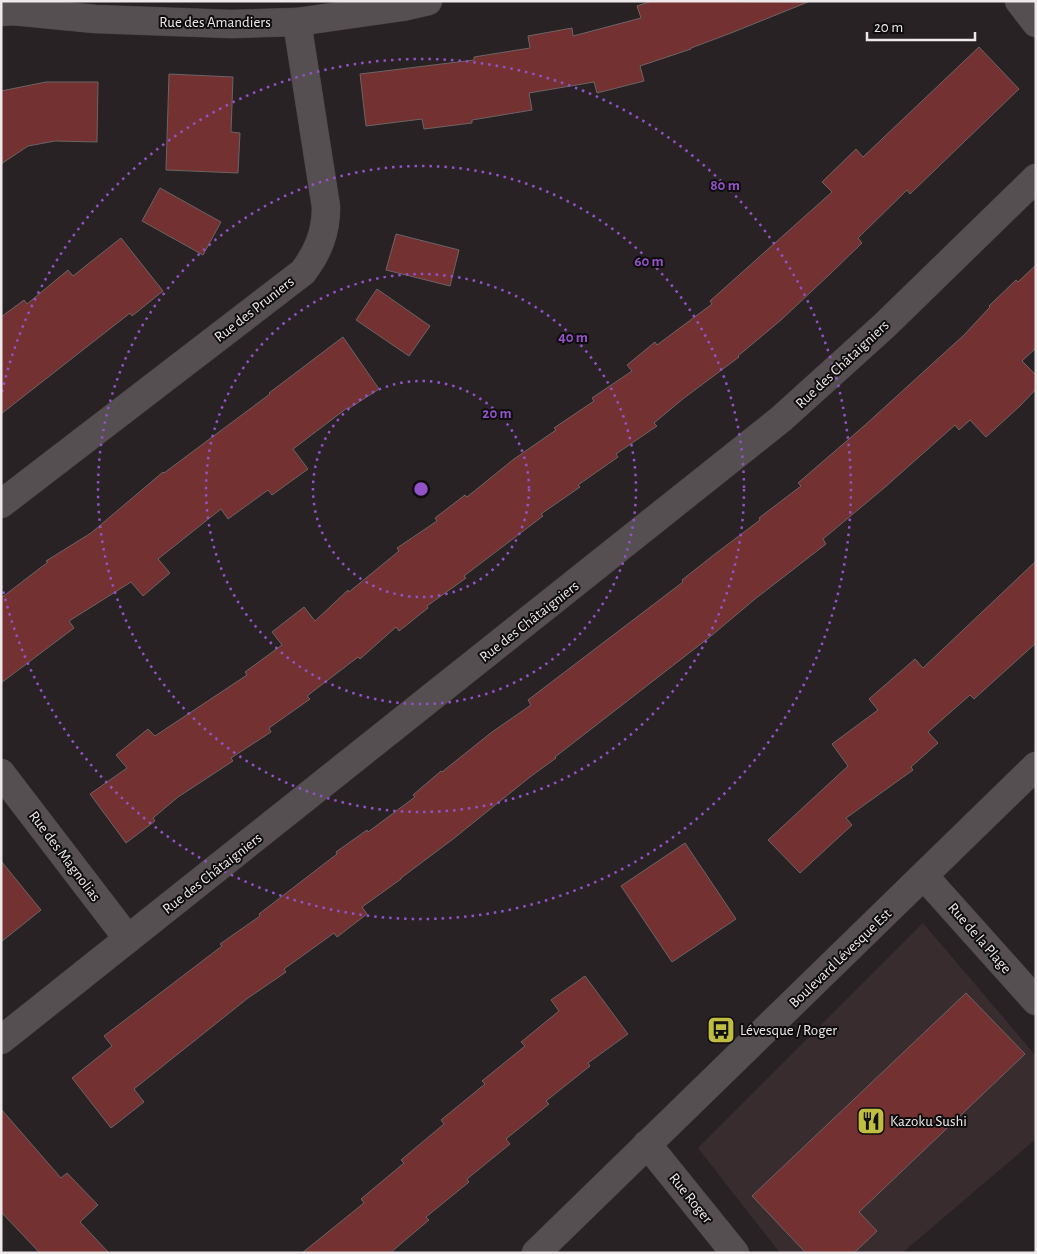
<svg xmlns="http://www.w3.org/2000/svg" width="1037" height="1254" font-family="'Alegreya Sans',sans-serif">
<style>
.built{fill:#382c2f}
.building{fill:#743131;stroke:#6c6464}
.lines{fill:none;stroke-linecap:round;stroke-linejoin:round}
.minor-casing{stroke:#464042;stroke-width:29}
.minor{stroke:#564f51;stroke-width:28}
.ring{fill:none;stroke:#9252c8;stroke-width:2.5;stroke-dasharray:2.5 5}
.labels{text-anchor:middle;stroke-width:4;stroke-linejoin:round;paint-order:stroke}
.street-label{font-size:15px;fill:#ede9ea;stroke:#0f0c0d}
.poi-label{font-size:15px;fill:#ede9ea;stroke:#0f0c0d;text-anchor:start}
.centre{fill:#9252c8;stroke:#0f0c0d;stroke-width:2.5}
.ring-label{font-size:15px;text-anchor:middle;font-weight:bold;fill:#9252c8;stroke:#0f0c0d;stroke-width:4;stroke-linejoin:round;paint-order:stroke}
</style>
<rect width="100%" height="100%" fill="#282224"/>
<path class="built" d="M 923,923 L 1036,1056 L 1036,1139 L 902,1253 L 780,1253 L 698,1148 Z"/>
<g class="building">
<path d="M 652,1 L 808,2 L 731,33 L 691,48 L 691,49 L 640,66 L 644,81 L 597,93 L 594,82 L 529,93 L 532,110 L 472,120 L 472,123 L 424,129 L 422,119 L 366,126 L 360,74 L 474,60 L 474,57 L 530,48 L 528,36 L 572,28 L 573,36 L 641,18 L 637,6 Z"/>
<path d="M 979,47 L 1019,89 L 910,194 L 907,190 L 858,238 L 862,243 L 830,274 L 781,320 L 738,356 L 739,357 L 684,398 L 654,423 L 657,426 L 616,454 L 618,457 L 578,485 L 580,487 L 541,514 L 543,516 L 464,576 L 466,578 L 427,606 L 428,608 L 399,631 L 396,627 L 360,659 L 358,657 L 307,696 L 310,699 L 269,728 L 271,732 L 231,758 L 233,761 L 178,797 L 153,818 L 155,821 L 126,843 L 90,794 L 127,768 L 116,755 L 148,729 L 155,736 L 247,675 L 245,672 L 282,645 L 272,632 L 304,607 L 315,621 L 348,590 L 349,592 L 399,551 L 397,548 L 437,521 L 435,518 L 465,495 L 467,497 L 514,459 L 556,430 L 554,428 L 594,401 L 592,398 L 632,371 L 627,365 L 655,342 L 657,345 L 712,304 L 710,301 L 832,192 L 822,182 L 856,149 L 863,157 Z"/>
<path d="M 169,74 L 233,77 L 231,132 L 240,133 L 238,173 L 166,170 Z"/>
<path d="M 46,82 L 98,82 L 97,142 L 55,141 L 28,146 L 1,164 L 1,91 Z"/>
<path d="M 160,188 L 221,222 L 203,255 L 142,221 Z"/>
<path d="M 396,234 L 459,250 L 450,286 L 386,270 Z"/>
<path d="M 121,238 L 163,291 L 132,316 L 130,313 L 1,414 L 1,317 L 24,300 L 27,304 L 68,270 L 73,276 Z"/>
<path d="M 1036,265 L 1036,348 L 1022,361 L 1036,375 L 1036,389 L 1021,405 L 986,437 L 970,420 L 959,430 L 955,425 L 884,488 L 823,539 L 826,544 L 755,599 L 711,636 L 555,757 L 556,758 L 530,777 L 453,839 L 401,878 L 401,879 L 362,907 L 367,914 L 337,937 L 334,933 L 284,969 L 286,972 L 248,998 L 134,1089 L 144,1102 L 111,1128 L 72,1078 L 112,1046 L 104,1036 L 222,946 L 220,944 L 260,916 L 259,914 L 337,854 L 336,852 L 367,830 L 368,832 L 415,797 L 413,795 L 441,771 L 442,772 L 492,732 L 531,705 L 528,700 L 683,582 L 682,580 L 715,554 L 760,520 L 759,518 L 801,486 L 798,483 L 864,426 L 964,335 L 990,307 L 989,306 L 1016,280 L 1018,282 Z"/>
<path d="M 377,289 L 430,326 L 409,356 L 356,320 Z"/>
<path d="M 343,337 L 379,389 L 348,409 L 347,408 L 293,449 L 308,469 L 272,495 L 268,490 L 228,519 L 221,509 L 158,559 L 170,573 L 143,596 L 131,582 L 69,621 L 74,628 L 1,683 L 1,598 L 48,562 L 46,561 L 91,533 L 163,472 L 164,473 L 270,394 L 269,393 Z"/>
<path d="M 1036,561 L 1036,643 L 974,699 L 970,695 L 928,732 L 938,743 L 911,767 L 913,770 L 846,818 L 852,825 L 800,873 L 768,840 L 848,766 L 832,744 L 878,710 L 869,699 L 915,659 L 923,668 Z"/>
<path d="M 685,843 L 736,919 L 672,962 L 621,886 Z"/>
<path d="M 1,861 L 41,910 L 1,942 Z"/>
<path d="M 585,976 L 628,1034 L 588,1063 L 590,1066 L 546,1101 L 549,1104 L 506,1139 L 510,1144 L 467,1179 L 469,1182 L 426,1217 L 429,1220 L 390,1253 L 302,1253 L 364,1203 L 361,1199 L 404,1163 L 401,1160 L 444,1124 L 441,1120 L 485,1084 L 482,1081 L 525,1046 L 521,1042 L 559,1011 L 551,1000 Z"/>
<path d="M 966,993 L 1025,1054 L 859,1212 L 877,1231 L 854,1253 L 806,1253 L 752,1196 Z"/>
<path d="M 1,1109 L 61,1178 L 67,1173 L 98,1205 L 80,1222 L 109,1253 L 40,1253 L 1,1212 Z"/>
</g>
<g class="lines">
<defs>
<g id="minor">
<path d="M 1019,1 L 1036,23"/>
<path d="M 1,12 L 13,11 L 95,19 L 231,24 L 297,22 L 402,7 L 428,1"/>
<path d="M 1,504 L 303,272 C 318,252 326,233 326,207 L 297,22"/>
<path d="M 1,773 L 128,939"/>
<path d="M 924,876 L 1036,1001"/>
<path d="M 1,1040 L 781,419 L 885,325 L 1036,178"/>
<path d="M 647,1144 L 735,1253"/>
<path d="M 536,1253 L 1036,766"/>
</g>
</defs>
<use href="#minor" class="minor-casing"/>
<use href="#minor" class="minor"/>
</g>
<g class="ring">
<circle cx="421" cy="489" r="108"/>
<circle cx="421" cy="489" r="215"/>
<circle cx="421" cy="489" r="323"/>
<path d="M2 392A430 430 0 1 1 2 586"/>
</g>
<defs>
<symbol id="bus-square" viewBox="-11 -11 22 22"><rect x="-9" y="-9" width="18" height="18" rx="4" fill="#c0be41" stroke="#0f0c0d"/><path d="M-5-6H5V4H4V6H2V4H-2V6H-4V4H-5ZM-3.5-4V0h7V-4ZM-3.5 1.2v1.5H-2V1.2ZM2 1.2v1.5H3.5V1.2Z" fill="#111"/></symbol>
<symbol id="restaurant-square" viewBox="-11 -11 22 22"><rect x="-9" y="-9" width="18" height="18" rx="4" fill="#c0be41" stroke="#0f0c0d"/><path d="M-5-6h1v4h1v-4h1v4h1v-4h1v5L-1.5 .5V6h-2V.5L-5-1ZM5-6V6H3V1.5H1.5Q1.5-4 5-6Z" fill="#111"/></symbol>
</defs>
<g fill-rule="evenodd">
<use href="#bus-square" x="705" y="1014" width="32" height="32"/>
<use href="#restaurant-square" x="855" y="1105" width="32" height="32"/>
</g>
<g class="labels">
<g class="street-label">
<text x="215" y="27">Rue des Amandiers</text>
<text transform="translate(254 309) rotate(-38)" y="5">Rue des Pruniers</text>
<text transform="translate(842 364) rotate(-43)" y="5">Rue des Châtaigniers</text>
<text transform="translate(529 621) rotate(-38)" y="5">Rue des Châtaigniers</text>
<text transform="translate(65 856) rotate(53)" y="5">Rue des Magnolias</text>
<text transform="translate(212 873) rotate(-38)" y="5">Rue des Châtaigniers</text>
<text transform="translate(980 938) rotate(49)" y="5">Rue de la Plage</text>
<text transform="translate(840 958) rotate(-44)" y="5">Boulevard Lévesque Est</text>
<text transform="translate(691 1198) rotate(51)" y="5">Rue Roger</text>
</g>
<g class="poi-label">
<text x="740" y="1035">Lévesque / Roger</text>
<text x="890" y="1126">Kazoku Sushi</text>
</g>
</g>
<circle cx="421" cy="489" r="8" class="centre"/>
<g class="ring-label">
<text x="725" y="190">80 m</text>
<text x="649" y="266">60 m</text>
<text x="573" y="342">40 m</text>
<text x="497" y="418">20 m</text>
</g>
<rect width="1037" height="1254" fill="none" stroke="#ede9ea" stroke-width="5"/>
<path d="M867 32v8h108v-8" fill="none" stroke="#ede9ea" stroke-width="2.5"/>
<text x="874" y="32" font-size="15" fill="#ede9ea" stroke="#0f0c0d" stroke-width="4" paint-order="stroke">20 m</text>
</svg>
